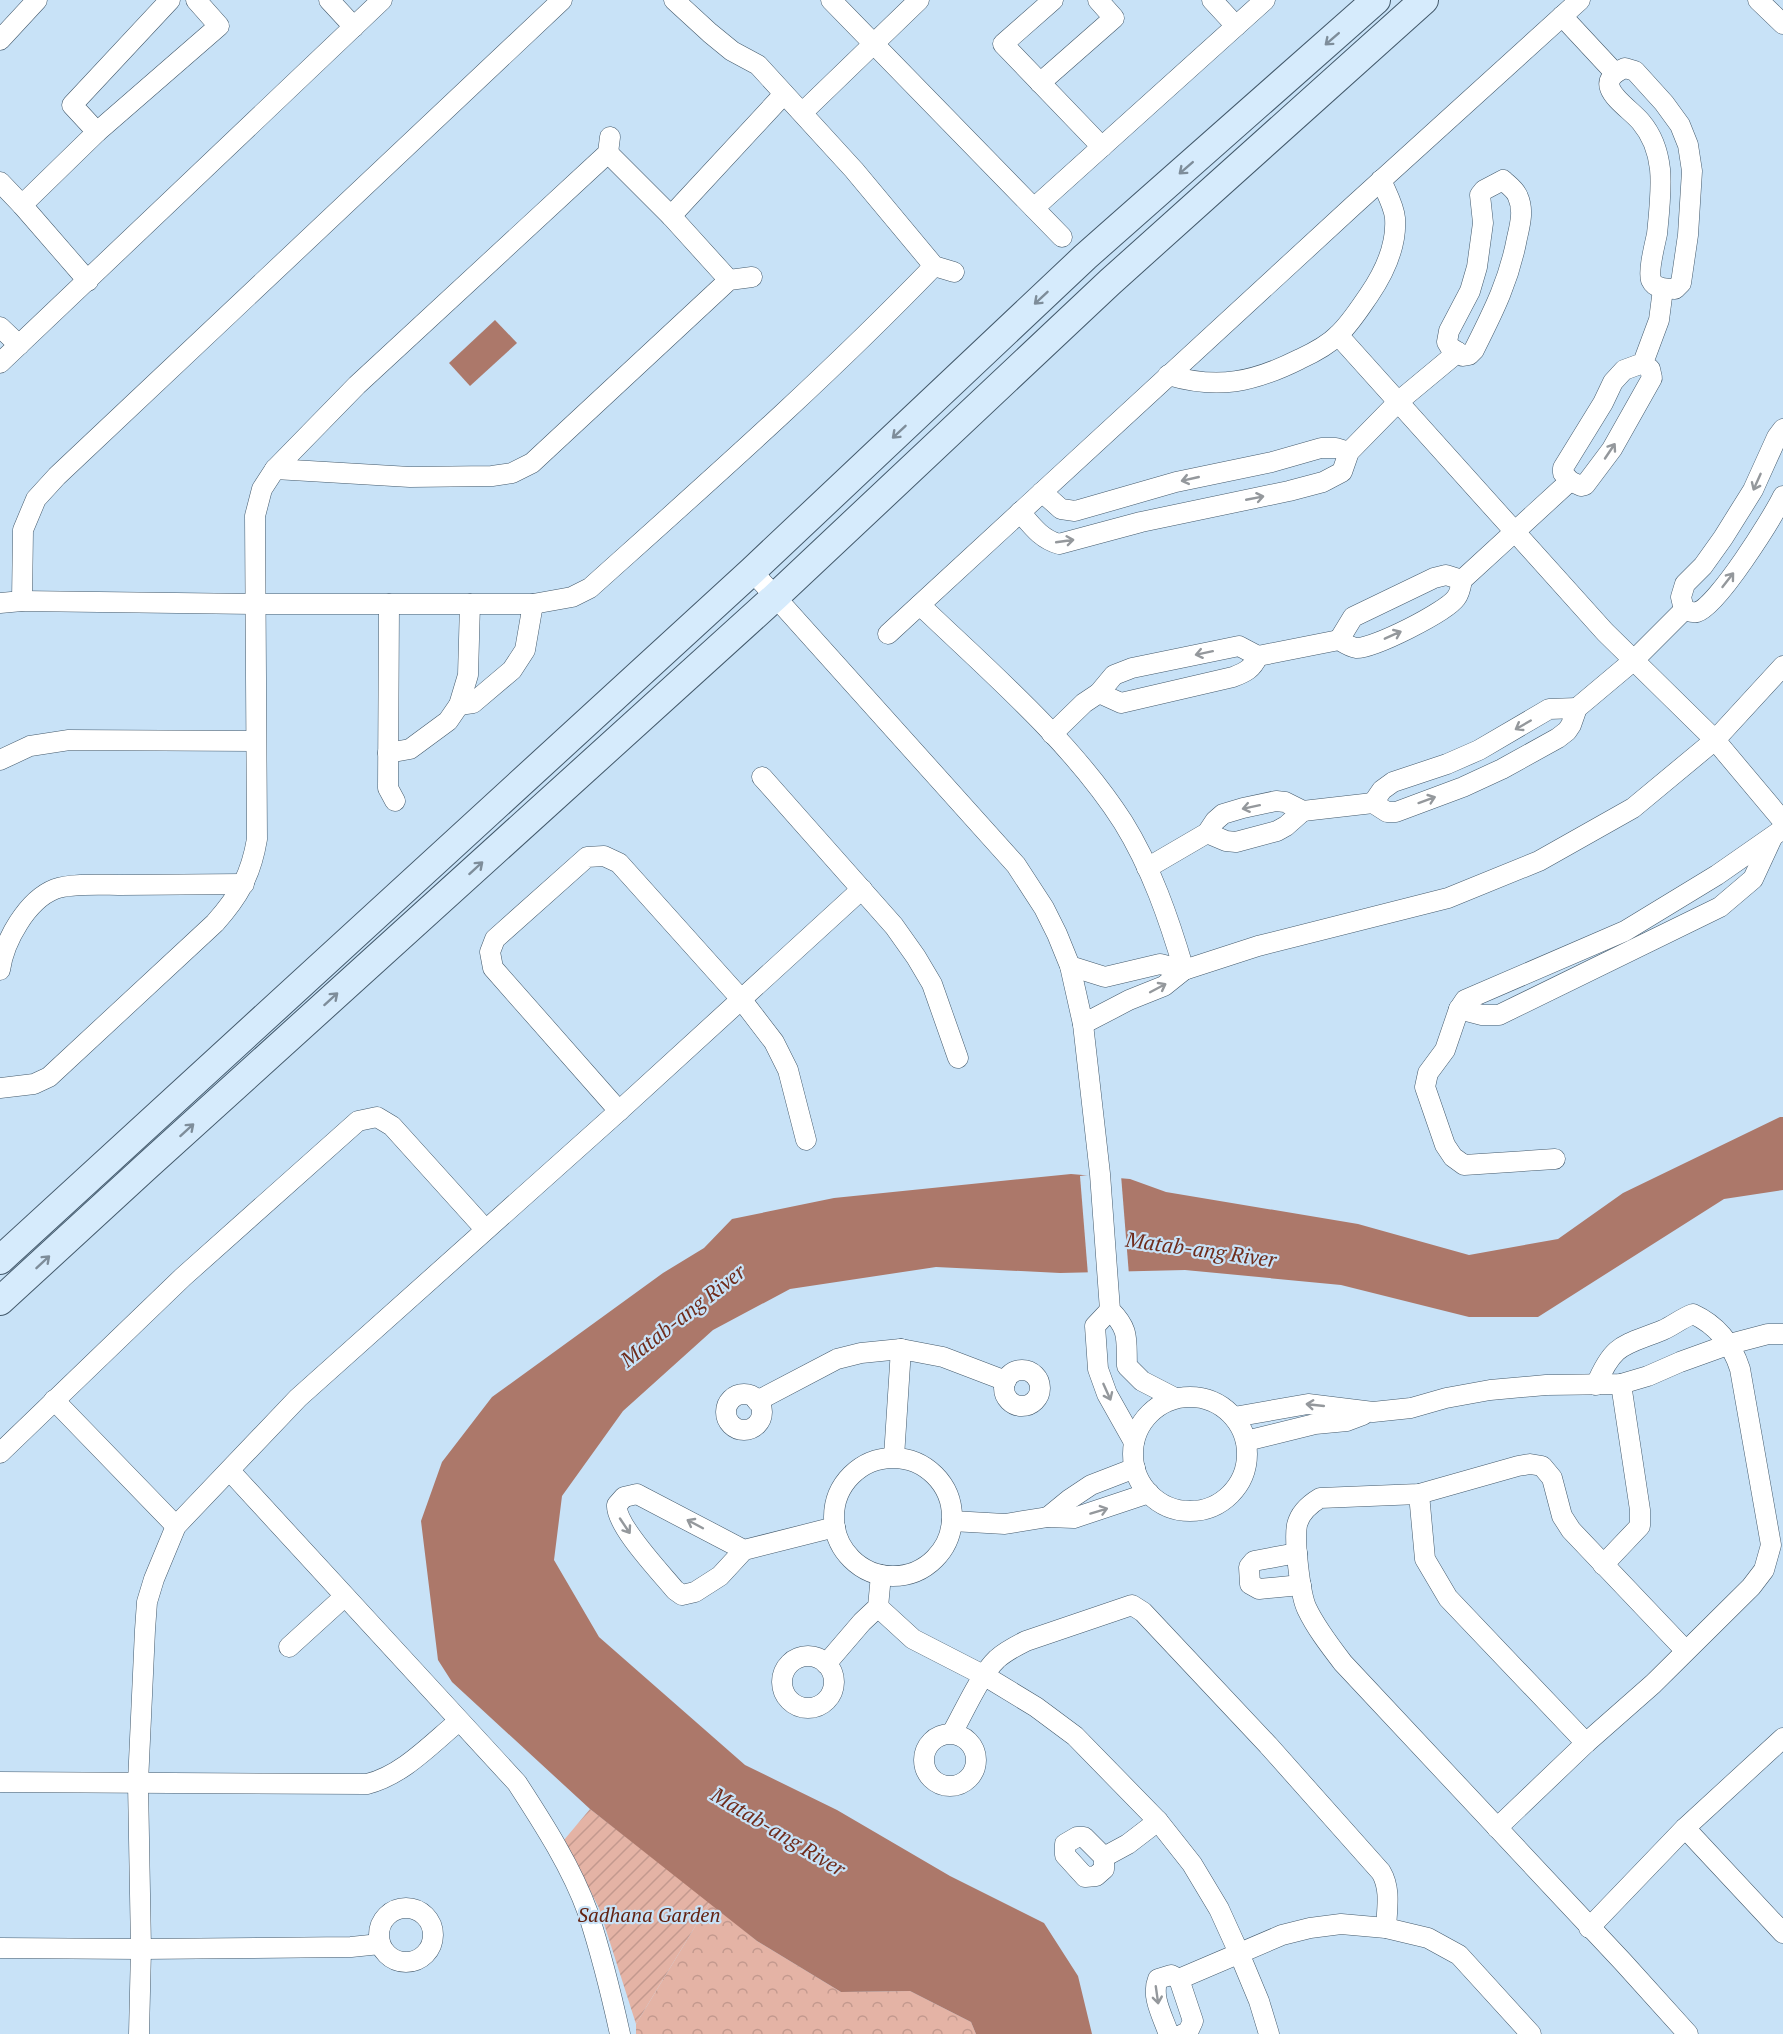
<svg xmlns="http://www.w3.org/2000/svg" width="1783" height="2034" font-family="'PT Serif',serif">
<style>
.park{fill:url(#park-crowns)}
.garden{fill:url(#garden-furrows)}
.water{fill:#ac786a}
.pier{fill:#c8e2f7}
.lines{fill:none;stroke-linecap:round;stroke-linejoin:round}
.street-casing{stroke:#43596b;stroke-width:21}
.secondary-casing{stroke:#43596b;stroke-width:30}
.street{stroke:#fff;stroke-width:20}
.secondary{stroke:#d6ebfc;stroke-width:28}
.oneway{stroke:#7e8d9a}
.oneway2{stroke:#94989c}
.labels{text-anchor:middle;stroke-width:4.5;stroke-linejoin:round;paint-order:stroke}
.park-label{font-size:20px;font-style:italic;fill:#632211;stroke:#c8e2f7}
.water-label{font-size:21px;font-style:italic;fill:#6f2c1b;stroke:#c8e2f7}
</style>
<defs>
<pattern id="park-crowns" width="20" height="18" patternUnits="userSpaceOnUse" patternTransform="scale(1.5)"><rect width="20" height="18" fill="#e4b3a5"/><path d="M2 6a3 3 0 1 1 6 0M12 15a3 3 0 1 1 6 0" fill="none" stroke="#c3998e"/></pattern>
<pattern id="garden-furrows" width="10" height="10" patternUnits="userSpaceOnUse" patternTransform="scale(1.5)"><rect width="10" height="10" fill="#e4b3a5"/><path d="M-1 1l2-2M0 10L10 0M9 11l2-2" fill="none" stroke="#c3998e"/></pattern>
</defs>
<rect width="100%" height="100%" fill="#c8e2f7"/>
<path class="park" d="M 710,1902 L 757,1941 L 841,1992 L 910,1991 L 971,2022 L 976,2034 L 636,2034 L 636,2024 Z"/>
<path class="garden" d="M 590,1809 L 710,1902 L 636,2024 L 599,1908 L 564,1840 Z"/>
<g class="water">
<path d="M 495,320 L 517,343 L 470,386 L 449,363 Z"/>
<path d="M 1780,1117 L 1783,1117 L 1783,1190 L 1724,1199 L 1538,1317 L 1469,1317 L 1341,1285 L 1185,1270 L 1060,1273 L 936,1267 L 790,1289 L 713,1330 L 623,1411 L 562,1496 L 554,1560 L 599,1637 L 745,1765 L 837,1810 L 950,1876 L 1044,1923 L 1078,1976 L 1092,2034 L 976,2034 L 971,2022 L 910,1991 L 841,1992 L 757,1941 L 590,1809 L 452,1682 L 438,1660 L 421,1521 L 442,1462 L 492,1397 L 663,1273 L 704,1248 L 732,1219 L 834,1198 L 1071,1174 L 1130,1179 L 1166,1192 L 1358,1224 L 1469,1255 L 1558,1239 L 1623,1193 Z"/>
</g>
<path class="pier" d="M 1105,1173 L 1121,1175 L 1129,1275 L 1088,1275 L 1080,1176 Z"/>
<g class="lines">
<defs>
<g id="street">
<path d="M 329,0 L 354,27"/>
<path d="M 674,0 L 710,33 L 732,51 L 758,65 L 854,170 L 934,266 L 954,272"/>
<path d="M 831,0 L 1062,237"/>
<path d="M 1053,0 L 1003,44 L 1102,147"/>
<path d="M 1212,0 L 1236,26"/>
<path d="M 1758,0 L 1783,24"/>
<path d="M 1562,16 L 1615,73"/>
<path d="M 0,40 L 37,0"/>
<path d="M 1625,68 L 1635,71 L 1664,103 L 1680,125 L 1688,145 L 1692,171 L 1688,235 L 1681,283 L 1675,289 C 1666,289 1655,289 1651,280 C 1648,270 1655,244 1657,234 C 1659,214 1662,189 1660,169 C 1658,151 1652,135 1641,122 C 1628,106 1587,84 1625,68 Z"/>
<path d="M 1040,83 L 1114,18 L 1098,0"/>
<path d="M 803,112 L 919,0"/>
<path d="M 97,132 L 72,105 L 170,0"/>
<path d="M 608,153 L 671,216 L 729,280"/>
<path d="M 1503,180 C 1508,185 1516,190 1518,197 C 1524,210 1520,225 1517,238 C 1509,281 1493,312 1474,350 L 1469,355 L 1463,356 L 1450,347 L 1447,342 L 1449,331 L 1470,291 L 1477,267 L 1483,223 L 1480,195 L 1484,190 Z"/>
<path d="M 0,182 L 22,205 L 88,281"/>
<path d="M 22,205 L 97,132 L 219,26 L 196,0"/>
<path d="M 1034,208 L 1265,0"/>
<path d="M 671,216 L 784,94"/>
<path d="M 0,327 L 19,345"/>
<path d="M 1338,335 L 1605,632 L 1715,740 L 1783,821"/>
<path d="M 0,363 L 382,0"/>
<path d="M 1643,363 L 1650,369 L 1652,378 L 1612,449 L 1585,485 L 1581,486 L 1570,481 L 1563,473 L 1563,468 L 1603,403 L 1613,382 L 1624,370 L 1643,363 L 1659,320 L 1663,289"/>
<path d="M 1168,375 C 1218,390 1254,382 1300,359 C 1313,353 1328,345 1338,335 C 1350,324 1360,308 1369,295 C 1384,273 1397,246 1395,218 C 1394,206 1386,192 1381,180"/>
<path d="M 275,469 L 410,477 L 492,476 L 512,473 L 532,463 L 729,280 L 752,277"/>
<path d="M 1042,492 L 1061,509 L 1075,511 L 1176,482 L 1272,462 L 1321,448 L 1336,448 L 1349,452"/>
<path d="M 1020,512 C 1032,526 1041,539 1059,544 L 1141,522 L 1289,491 L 1323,482 L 1342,472 L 1349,452 L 1399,401 L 1458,352"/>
<path d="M 752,571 L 1016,865 L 1044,908 L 1057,934 L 1070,966 L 1083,1024 L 1100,1174 L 1110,1310 C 1130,1330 1126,1339 1127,1366 L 1142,1381 L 1175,1398"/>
<path d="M 22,601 L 23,530 L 36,499 L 57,476 L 562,0"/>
<path d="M 0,603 L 22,601 L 254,604 L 533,604 L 572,597 L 590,588 C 707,483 825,379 934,266"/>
<path d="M 389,604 L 388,788 L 395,801"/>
<path d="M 920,605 C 989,671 1071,741 1123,822 C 1151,867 1169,919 1184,970"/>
<path d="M 1684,610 L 1681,597 L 1685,584 L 1703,566 L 1723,538 L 1753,490 L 1777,437 L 1783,429"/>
<path d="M 1684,610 C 1688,611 1693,613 1697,612 C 1717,607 1773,517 1783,496"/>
<path d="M 888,634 L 1354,205 L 1580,0"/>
<path d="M 1339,640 L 1353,617 L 1434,578 L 1446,575 L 1462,580"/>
<path d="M 1099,693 L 1121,703 L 1233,677 C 1246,672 1252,669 1258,656"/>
<path d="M 459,705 L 473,703 L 512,670 L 525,650 L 533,604"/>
<path d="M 1052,734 L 1084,703 L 1099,693 L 1114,675 L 1132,668 L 1239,646 L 1258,656 L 1339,640 C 1344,643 1350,647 1356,648 C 1373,649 1446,612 1456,598 C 1460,593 1461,586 1462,580 L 1570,481"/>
<path d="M 388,753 L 410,749 L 448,721 L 459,705 L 468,675 L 470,604"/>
<path d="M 0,760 L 30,746 L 69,740 L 255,741"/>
<path d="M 762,777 L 894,926 L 916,957 L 932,984 L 958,1058"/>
<path d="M 1373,803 L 1382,790 L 1393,782 L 1447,764 L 1479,750 L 1549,709 L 1577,708"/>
<path d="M 1207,833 L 1226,841 L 1236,842 L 1277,831 L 1286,826 L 1303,811"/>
<path d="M 1147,868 L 1207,833 L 1215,821 L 1223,814 L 1243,808 L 1276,801 L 1285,802 L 1303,811 L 1373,803 L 1387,812 L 1396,812 L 1463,787 L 1502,769 L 1558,738 L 1567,731 L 1571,725 L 1577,708 L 1633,661 L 1684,610"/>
<path d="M 1070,966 L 1105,977 L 1160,964 L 1184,970"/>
<path d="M 0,970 C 4,941 27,900 55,889 C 71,883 103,885 120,885 C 161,885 202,884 244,884"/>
<path d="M 1459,1009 L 1482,1015 L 1499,1015 L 1720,907 L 1753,879 L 1772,838"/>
<path d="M 1083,1024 L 1129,1000 L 1164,986 L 1184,970 L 1258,946 L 1448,898 L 1539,861 L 1633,808 L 1715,740 L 1783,666"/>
<path d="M 0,1088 L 34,1084 L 49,1077 L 215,923 C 239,896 251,875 257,839 L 255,516 L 262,489 L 275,469 L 357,385 L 608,153 L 610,137"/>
<path d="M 619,1111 L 493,968 L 490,952 L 495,939 L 587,857 L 604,856 L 619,863 L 741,999 L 774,1042 L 788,1070 L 806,1140"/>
<path d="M 1555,1159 L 1464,1165 L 1453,1157 L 1445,1145 L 1425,1087 L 1428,1073 L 1445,1050 L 1459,1009 L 1465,1000 L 1625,931 L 1717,875 L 1783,829"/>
<path d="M 1110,1310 L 1095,1326 L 1098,1369 L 1107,1394 L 1134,1442"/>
<circle cx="1022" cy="1388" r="18"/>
<circle cx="744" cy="1412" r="18"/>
<circle cx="1190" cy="1454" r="57"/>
<path d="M 54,1400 L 176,1526"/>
<path d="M 757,1401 L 837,1359 L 861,1353 L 901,1349"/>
<path d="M 1234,1417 L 1308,1404 L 1373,1412 L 1411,1408 L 1446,1398 L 1490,1390 L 1546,1385 L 1621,1384 L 1648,1376 L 1680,1362 L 1730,1344 L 1768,1334 L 1783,1334"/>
<path d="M 1246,1441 L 1315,1424 L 1347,1421 L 1363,1415"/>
<path d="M 0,1453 L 183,1277 L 358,1121 L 377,1117 L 392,1126 L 485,1229"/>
<path d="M 894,1457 L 901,1349 L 943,1357 L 1006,1381"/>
<circle cx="893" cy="1517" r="59"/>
<path d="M 230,1471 L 517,1783 C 543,1823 572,1868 588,1913 C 601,1953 611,1993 620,2034"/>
<path d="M 1419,1494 L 1425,1559 L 1448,1598 L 1586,1743"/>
<path d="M 1048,1517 L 1070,1499 L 1091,1485 L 1135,1468"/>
<path d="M 952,1521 L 1005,1524 L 1048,1517 L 1074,1518 L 1149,1493"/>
<path d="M 744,1550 L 637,1494 L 624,1497 L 617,1505 C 615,1525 662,1574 675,1590 L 682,1595 L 695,1592 L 720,1576 L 744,1550 L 835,1527"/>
<path d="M 1297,1553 L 1254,1561 L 1249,1567 L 1250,1584 L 1259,1589 L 1301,1585"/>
<path d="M 1603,1565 L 1640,1526 L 1640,1510 L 1621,1384"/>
<path d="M 878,1607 L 913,1639 L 985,1676 L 1036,1707 L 1075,1736 L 1158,1821 L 1192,1864 L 1219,1909 L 1239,1953 L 1259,2001 L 1269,2034"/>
<path d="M 289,1647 L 344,1597"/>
<path d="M 1685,1650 L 1571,1530 L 1562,1516 L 1552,1478 L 1542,1466 L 1530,1464 L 1518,1466 L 1419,1494 L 1320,1498 C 1310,1504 1300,1512 1297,1525 C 1294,1540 1300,1595 1307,1609 C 1316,1628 1330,1646 1343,1663 L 1623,1962 L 1688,2034"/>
<circle cx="808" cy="1682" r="26"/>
<path d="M 826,1664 L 862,1622 L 878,1607 L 881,1575"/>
<path d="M 952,1733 C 964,1712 980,1675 997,1659 C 1006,1651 1016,1646 1026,1641 L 1132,1605 L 1143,1612 L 1268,1745 L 1381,1872 C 1391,1889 1387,1908 1386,1928"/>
<circle cx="950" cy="1760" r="26"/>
<path d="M 0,1782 L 367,1784 C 403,1775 431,1744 459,1721"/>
<path d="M 1497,1828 L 1586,1743 L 1653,1684 L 1751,1587 L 1764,1570 L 1771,1545 L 1740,1369 C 1732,1344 1717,1325 1693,1314 C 1682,1318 1674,1325 1663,1330 C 1624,1346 1614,1342 1596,1385"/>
<path d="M 1685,1828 L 1783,1933"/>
<path d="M 1077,1837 L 1084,1837 L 1104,1857 L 1104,1869 L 1096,1876 L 1085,1877 L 1065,1855 L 1065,1844 Z"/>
<path d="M 1104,1857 L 1128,1844 L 1158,1821"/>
<circle cx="406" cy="1935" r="27"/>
<path d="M 1589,1928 L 1685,1828 L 1783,1738"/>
<path d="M 0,1948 L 141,1949 L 351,1947 L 380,1944"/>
<path d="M 1179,1979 L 1282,1935 L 1310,1928 L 1341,1924 L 1386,1928 L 1428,1938 L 1459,1955 L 1531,2034"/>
<path d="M 139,2034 L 141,1949 L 138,1783 L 145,1630 L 147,1602 L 154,1579 L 176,1526 L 298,1398 L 619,1111 L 862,889"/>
<path d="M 1171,2034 L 1168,2032 C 1162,2015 1151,1996 1158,1979 L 1171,1975 L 1179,1979 L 1193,2021 L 1188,2032 L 1183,2034"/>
</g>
<g id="secondary">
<path d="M 0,1260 L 752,571 L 1085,257 L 1376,0"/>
<path d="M 0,1301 L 147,1166 L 775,597 L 1110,282 L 1424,0"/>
</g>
</defs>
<use href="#street" class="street-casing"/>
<use href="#secondary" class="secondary-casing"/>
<use href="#street" class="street"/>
<use href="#secondary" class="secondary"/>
</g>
<defs><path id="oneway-shaft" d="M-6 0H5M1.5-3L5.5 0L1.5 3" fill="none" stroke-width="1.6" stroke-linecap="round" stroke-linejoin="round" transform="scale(1.5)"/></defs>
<g class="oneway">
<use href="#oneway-shaft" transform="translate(1332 39) rotate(139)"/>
<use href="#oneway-shaft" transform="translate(1186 168) rotate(139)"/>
<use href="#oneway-shaft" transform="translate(1041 298) rotate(137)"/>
<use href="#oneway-shaft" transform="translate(899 432) rotate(137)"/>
<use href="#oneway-shaft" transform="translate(476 868) rotate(-42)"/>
<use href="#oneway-shaft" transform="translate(331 999) rotate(-42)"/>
<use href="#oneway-shaft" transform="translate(187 1130) rotate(-42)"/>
<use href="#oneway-shaft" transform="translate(43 1262) rotate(-43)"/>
</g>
<g class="oneway2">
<use href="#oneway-shaft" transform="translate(1610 451) rotate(-56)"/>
<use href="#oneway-shaft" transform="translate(1190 479) rotate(167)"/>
<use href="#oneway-shaft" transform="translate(1757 482) rotate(114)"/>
<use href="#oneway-shaft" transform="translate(1255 498) rotate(-11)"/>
<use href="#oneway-shaft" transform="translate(1065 541) rotate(-8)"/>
<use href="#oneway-shaft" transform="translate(1728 580) rotate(-52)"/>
<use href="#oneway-shaft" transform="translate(1393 635) rotate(-24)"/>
<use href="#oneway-shaft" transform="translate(1204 653) rotate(168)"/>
<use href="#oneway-shaft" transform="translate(1523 725) rotate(150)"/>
<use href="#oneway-shaft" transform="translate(1427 800) rotate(-20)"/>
<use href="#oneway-shaft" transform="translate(1251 807) rotate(168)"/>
<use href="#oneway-shaft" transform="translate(1158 988) rotate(-28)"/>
<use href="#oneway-shaft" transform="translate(1107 1392) rotate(66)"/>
<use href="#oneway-shaft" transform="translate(1315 1405) rotate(-174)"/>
<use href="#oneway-shaft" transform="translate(1099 1511) rotate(-17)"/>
<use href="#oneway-shaft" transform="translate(695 1524) rotate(-152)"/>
<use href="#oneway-shaft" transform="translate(625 1526) rotate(56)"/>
<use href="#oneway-shaft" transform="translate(1157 1995) rotate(82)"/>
</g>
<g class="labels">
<g class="park-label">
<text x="649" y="1922">Sadhana Garden</text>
</g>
<g class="water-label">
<text transform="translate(1201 1250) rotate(8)" y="7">Matab-ang River</text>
<text transform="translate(683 1316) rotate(-38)" y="7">Matab-ang River</text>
<text transform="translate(778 1832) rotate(31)" y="7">Matab-ang River</text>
</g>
</g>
</svg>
